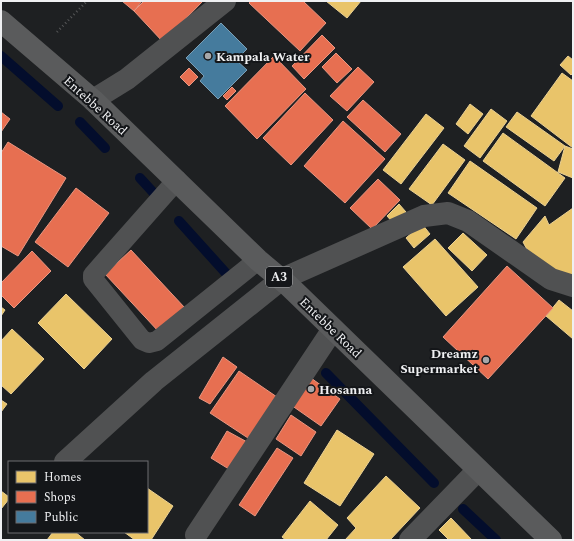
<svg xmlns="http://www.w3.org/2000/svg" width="574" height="541" font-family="Spectral,serif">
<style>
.homes{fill:#e9c46a;stroke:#ebd193}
.shops{fill:#e76f51;stroke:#e99681}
.public{fill:#457b9d;stroke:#789eb6}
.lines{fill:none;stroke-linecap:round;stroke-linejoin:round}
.stream{stroke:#030d2c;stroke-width:10}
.path{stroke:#575859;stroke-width:2.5;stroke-dasharray:1 3;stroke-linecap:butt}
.lane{stroke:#505152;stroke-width:20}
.street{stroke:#505152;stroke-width:22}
.primary{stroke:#5a5b5c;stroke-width:22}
.poi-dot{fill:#a6a7a9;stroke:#141619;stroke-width:1.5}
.labels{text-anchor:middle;stroke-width:4;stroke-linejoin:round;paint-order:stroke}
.shield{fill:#141619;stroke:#adafb1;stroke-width:1}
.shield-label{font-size:12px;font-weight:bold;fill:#eff0f2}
.poi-label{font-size:13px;font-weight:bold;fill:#eff0f2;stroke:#141619;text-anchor:start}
.street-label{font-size:13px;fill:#eff0f2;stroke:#141619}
</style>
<rect width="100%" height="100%" fill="#1e2022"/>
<g class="homes">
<path d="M 326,1 L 361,1 L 347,18 Z"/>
<path d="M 568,56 L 573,60 L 573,73 L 571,75 L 560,65 Z"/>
<path d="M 562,73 L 573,81 L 573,148 L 531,116 Z"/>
<path d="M 470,104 L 483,114 L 468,134 L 456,124 Z"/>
<path d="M 491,109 L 507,121 L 480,158 L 464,146 Z"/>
<path d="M 517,112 L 565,146 L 554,161 L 506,127 Z"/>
<path d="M 426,114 L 444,128 L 401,184 L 383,170 Z"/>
<path d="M 503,133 L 565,178 L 545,206 L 483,161 Z"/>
<path d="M 443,144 L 465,160 L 432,205 L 409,189 Z"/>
<path d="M 565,146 L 573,149 L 573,178 L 558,172 Z"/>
<path d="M 470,161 L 537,208 L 516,239 L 448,193 Z"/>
<path d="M 399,204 L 406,212 L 394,224 L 387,216 Z"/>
<path d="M 573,208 L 573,275 L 566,276 L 531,257 L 523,242 L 545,216 L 549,225 Z"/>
<path d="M 422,224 L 430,234 L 414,248 L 406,238 Z"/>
<path d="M 463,233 L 487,255 L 472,271 L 448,248 Z"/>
<path d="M 435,239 L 478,287 L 446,316 L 403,267 Z"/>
<path d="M 66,294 L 112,339 L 84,369 L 38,323 Z"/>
<path d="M 559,300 L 573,311 L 573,339 L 546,316 Z"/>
<path d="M 1,307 L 5,310 L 1,316 Z"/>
<path d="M 12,329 L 44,359 L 11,394 L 1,385 L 1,341 Z"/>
<path d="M 1,400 L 7,404 L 1,412 Z"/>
<path d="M 337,430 L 374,454 L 340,506 L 304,483 Z"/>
<path d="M 386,476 L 420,508 L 390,540 L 345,540 L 356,528 L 347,518 Z"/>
<path d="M 147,488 L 173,506 L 151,540 L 135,540 L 124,532 L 147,532 Z"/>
<path d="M 1,491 L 9,497 L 9,499 L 1,509 Z"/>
<path d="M 310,501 L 338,525 L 326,540 L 286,540 L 282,537 Z"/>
<path d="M 451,518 L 472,540 L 449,540 L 439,530 Z"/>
<path d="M 53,532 L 75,532 L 85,540 L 47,540 Z"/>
</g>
<g class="shops">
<path d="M 122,1 L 142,1 L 134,11 Z"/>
<path d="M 144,1 L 203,1 L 163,42 L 134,11 Z"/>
<path d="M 251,1 L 303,1 L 326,23 L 300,51 L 249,3 Z"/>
<path d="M 322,35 L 335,48 L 304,79 L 292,66 Z"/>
<path d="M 336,53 L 352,69 L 337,83 L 322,67 Z"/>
<path d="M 274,56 L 306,89 L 257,139 L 225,106 Z"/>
<path d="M 358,67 L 374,82 L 347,111 L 330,96 Z"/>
<path d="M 189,68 L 198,77 L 189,86 L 180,77 Z"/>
<path d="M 232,87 L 236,91 L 227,100 L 223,96 Z"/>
<path d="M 305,93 L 333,120 L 291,165 L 263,138 Z"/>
<path d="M 363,100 L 401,134 L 385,152 L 347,117 Z"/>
<path d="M 1,112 L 10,119 L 1,132 Z"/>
<path d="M 343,121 L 385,159 L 345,203 L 304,166 Z"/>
<path d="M 8,142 L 66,178 L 18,256 L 1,246 L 1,153 Z"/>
<path d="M 378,179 L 400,200 L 372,229 L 350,208 Z"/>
<path d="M 76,188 L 109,213 L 68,267 L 35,242 Z"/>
<path d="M 131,250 L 185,308 L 159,332 L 105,274 Z"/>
<path d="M 32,251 L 51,271 L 14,308 L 1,295 L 1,283 Z"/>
<path d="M 507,266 L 553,308 L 488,379 L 443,337 Z"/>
<path d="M 223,357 L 237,367 L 210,404 L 199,398 Z"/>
<path d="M 239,371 L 277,397 L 248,438 L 210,413 Z"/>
<path d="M 311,378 L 340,399 L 321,426 L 291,405 Z"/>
<path d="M 291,415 L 316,432 L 301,456 L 276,439 Z"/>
<path d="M 227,431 L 249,443 L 232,471 L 211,458 Z"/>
<path d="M 277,448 L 293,458 L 255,516 L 239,505 Z"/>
</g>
<path class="public" d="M 221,23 L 247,49 L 236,60 L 247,70 L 218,99 L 200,81 L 204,76 L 186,58 Z"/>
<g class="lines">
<g class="stream">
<path d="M 1,56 L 58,106"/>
<path d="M 80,122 L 105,148"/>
<path d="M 140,178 L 161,201"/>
<path d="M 179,221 L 233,281"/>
<path d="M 326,373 L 434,483"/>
<path d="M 463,509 L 496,540"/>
</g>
<path class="path" d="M 57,32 L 87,1"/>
<path class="lane" d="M 177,180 L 93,275 L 93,279 L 142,340 L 149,343 L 157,341 L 258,260"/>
<g class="street">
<path d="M 93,100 L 127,79 L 225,1"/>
<path d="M 65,462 L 154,381 L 282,279 L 424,216 L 448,213 L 468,221 L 551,279 L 573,286"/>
<path d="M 196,535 L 333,329"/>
<path d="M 410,540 L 478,470"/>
</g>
<path class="primary" d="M 1,21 L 93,100 L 258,260 L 289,286 L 551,540"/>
</g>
<g class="poi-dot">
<circle cx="208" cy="56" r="4"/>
<circle cx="486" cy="360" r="4"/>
<circle cx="311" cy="389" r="4"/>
</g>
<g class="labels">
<rect class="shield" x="266" y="267" width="26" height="20" rx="3"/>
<g class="shield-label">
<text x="279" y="281">A3</text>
</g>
<g class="poi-label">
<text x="216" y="61">Kampala Water</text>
<text x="478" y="358" text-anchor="end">Dreamz<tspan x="478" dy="15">Supermarket</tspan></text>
<text x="319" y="394">Hosanna</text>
</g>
<g class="street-label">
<text transform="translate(96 105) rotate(42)" y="5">Entebbe Road</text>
<text transform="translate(331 327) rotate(44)" y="5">Entebbe Road</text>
</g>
</g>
<rect width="574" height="541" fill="none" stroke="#eff0f2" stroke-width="4"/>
<rect x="8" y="461" width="140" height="72" fill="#141619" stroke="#6c6d70"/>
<rect x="16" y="471" width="20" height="12" fill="#e9c46a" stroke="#6c6d70"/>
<text x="44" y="481" font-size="12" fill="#eff0f2">Homes</text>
<rect x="16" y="491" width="20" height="12" fill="#e76f51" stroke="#6c6d70"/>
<text x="44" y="501" font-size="12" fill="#eff0f2">Shops</text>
<rect x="16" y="511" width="20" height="12" fill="#457b9d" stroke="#6c6d70"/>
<text x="44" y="521" font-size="12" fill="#eff0f2">Public</text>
</svg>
